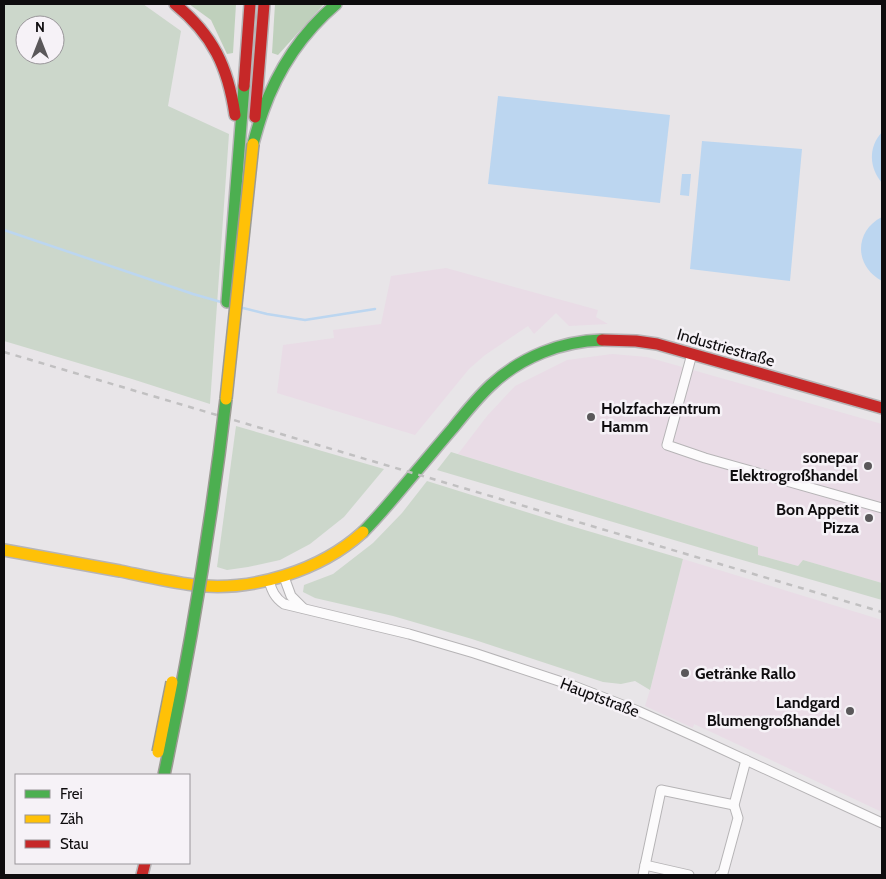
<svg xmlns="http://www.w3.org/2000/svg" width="886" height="879" font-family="Cabin,sans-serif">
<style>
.commercial{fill:#e9dce6}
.green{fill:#ccd7cb;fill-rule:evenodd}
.forest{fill:#bfd0bc}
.water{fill:#bcd6f0}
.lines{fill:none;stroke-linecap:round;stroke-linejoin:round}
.stream{stroke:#bcd6f0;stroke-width:2.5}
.street-casing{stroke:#b6b4b6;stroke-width:11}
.fast-casing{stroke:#b6b4b6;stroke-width:14}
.slow-casing{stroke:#b6b4b6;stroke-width:14}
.jam-casing{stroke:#b6b4b6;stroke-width:14}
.street{stroke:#fcfbfc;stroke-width:9}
.fast{stroke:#4caf50;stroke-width:11}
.slow{stroke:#ffc107;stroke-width:11}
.jam{stroke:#c62828;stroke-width:11}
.rail{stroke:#c1c0c1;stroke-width:2.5;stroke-dasharray:6 6;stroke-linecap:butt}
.fast-bridge-casing{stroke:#9c9b93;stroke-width:14;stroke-linecap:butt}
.slow-bridge-casing{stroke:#9c9b93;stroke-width:14;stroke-linecap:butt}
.fast-bridge{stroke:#4caf50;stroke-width:11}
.slow-bridge{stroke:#ffc107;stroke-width:11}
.poi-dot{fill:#5a585a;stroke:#f6f2f7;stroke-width:2}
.labels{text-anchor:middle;stroke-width:5;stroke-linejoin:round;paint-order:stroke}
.street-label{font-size:16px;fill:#0e0c0e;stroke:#f6f2f7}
.poi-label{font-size:16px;font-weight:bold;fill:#0e0c0e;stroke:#f6f2f7;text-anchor:end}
</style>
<rect width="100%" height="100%" fill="#e8e5e8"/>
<g class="commercial">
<path d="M 446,268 L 598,310 L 596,317 L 608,324 L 569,326 L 556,313 L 534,334 L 528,326 L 485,355 L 469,369 L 415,435 L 277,393 L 283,345 L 334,338 L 333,330 L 381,324 L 391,276 Z"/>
<path d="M 612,354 L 647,357 L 882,424 L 882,583 L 803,560 L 798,566 L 758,555 L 758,547 L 458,454 L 487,416 L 515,386 L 567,360 Z"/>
<path d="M 683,559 L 882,620 L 882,812 L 694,724 L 693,728 L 645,706 L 650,690 Z"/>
</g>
<g class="green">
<path d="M 4,4 L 143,4 L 181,31 L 168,106 L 229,134 L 210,404 L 132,379 L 4,341 ZM 25,25 L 55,25 L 55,55 L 25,55 Z"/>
<path d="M 236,426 L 384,469 L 344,517 L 310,544 L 280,560 L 248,567 L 227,570 L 217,567 Z"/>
<path d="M 451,452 L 758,547 L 758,555 L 798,566 L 803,560 L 882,583 L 882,600 L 718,553 L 437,470 Z"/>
<path d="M 427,481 L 571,526 L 683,559 L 650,690 L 635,681 L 621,684 L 603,682 L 472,639 L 393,616 L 315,598 L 303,592 L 304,585 L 333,574 L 373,543 L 402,513 Z"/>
</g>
<g class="forest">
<path d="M 189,4 L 236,4 L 233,53 L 227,54 L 211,20 Z"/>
<path d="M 275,4 L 324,4 L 278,55 L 272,53 Z"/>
</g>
<g class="water">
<path d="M 498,96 L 670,115 L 660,203 L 488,184 Z"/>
<path d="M 882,132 L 882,183 C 869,168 868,147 882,132 Z"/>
<path d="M 702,141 L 802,149 L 790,281 L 690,269 Z"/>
<path d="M 682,174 L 691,174 L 689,196 L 680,195 Z"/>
<path d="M 882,217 L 882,281 C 854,266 854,231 882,217 Z"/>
</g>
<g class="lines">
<g class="stream">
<path d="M 4,230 L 193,294 L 221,302"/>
<path d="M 243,308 L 267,314 L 305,320 L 375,309"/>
</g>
<defs>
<g id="street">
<path d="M 692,354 L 667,445 L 705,458 L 882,508"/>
<path d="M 284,577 L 291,596 L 303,608"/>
<path d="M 269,581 C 272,591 275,598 284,604 L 409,634 L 474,653 L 574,686 L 638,711 L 698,738 L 882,823"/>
<path d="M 645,865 L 689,875"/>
<path d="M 643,875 L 661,790 L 734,805"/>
<path d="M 720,875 L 723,873 L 738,818 L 734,805 L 746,760"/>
</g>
<g id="fast">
<path d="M 253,144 C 256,133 259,122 263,111 C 278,69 302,33 336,4"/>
<path d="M 227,302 L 244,86"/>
<path d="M 363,532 C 381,514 397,494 414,474 C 427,459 440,443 453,428 C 465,413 477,398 491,385 C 521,357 562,341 602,340"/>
</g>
<path id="slow" d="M 4,550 C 43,557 81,564 120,571 C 144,576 169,582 194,585 C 252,592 320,571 363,532"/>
<g id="jam">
<path d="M 175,4 C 213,35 228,67 235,115"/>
<path d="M 244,86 L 250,4"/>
<path d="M 255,117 L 264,4"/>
<path d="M 602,340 L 636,341 L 657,344 L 882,408"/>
<path d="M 142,875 L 145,863"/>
</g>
</defs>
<use href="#street" class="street-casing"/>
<use href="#fast" class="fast-casing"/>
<use href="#slow" class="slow-casing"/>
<use href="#jam" class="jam-casing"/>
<use href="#street" class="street"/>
<use href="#fast" class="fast"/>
<use href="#slow" class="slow"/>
<use href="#jam" class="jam"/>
<path class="rail" d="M 4,352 L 882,612"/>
<defs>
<path id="fast-bridge" d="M 164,775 C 190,651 211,526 226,399"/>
<g id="slow-bridge">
<path d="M 226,399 L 253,144"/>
<path d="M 158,752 L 172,682"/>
</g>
</defs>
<use href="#fast-bridge" class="fast-bridge-casing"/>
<use href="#slow-bridge" class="slow-bridge-casing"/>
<use href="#fast-bridge" class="fast-bridge"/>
<use href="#slow-bridge" class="slow-bridge"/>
</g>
<g class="poi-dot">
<circle cx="591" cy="417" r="5"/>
<circle cx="868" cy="466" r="5"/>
<circle cx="869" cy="518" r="5"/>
<circle cx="685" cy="673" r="5"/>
<circle cx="850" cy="711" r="5"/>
</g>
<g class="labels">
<g class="street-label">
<text transform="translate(726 347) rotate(16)" y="6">Industriestraße</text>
<text transform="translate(600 697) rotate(21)" y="6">Hauptstraße</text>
</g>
<g class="poi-label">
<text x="601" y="414" text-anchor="start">Holzfachzentrum<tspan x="601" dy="18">Hamm</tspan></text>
<text x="858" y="463">sonepar<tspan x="858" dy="18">Elektrogroßhandel</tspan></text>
<text x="859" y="515">Bon Appetit<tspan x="859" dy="18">Pizza</tspan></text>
<text x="695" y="679" text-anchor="start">Getränke Rallo</text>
<text x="840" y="708">Landgard<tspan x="840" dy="18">Blumengroßhandel</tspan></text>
</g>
</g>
<rect width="886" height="879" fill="none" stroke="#0e0c0e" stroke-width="10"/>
<rect x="15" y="774" width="175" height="90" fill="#f6f2f7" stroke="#99969a"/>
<rect x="25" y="790" width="25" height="8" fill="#4caf50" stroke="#99969a"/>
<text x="60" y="799" font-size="15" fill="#0e0c0e">Frei</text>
<rect x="25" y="815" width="25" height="8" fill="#ffc107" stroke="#99969a"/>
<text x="60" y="824" font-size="15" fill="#0e0c0e">Zäh</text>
<rect x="25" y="840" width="25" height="8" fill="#c62828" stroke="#99969a"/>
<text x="60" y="849" font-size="15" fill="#0e0c0e">Stau</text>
<g transform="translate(40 40)"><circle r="24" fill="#f6f2f7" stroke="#99969a"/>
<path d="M0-4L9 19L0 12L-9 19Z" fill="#5a585a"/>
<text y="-8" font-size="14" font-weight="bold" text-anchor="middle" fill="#0e0c0e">N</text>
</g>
</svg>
